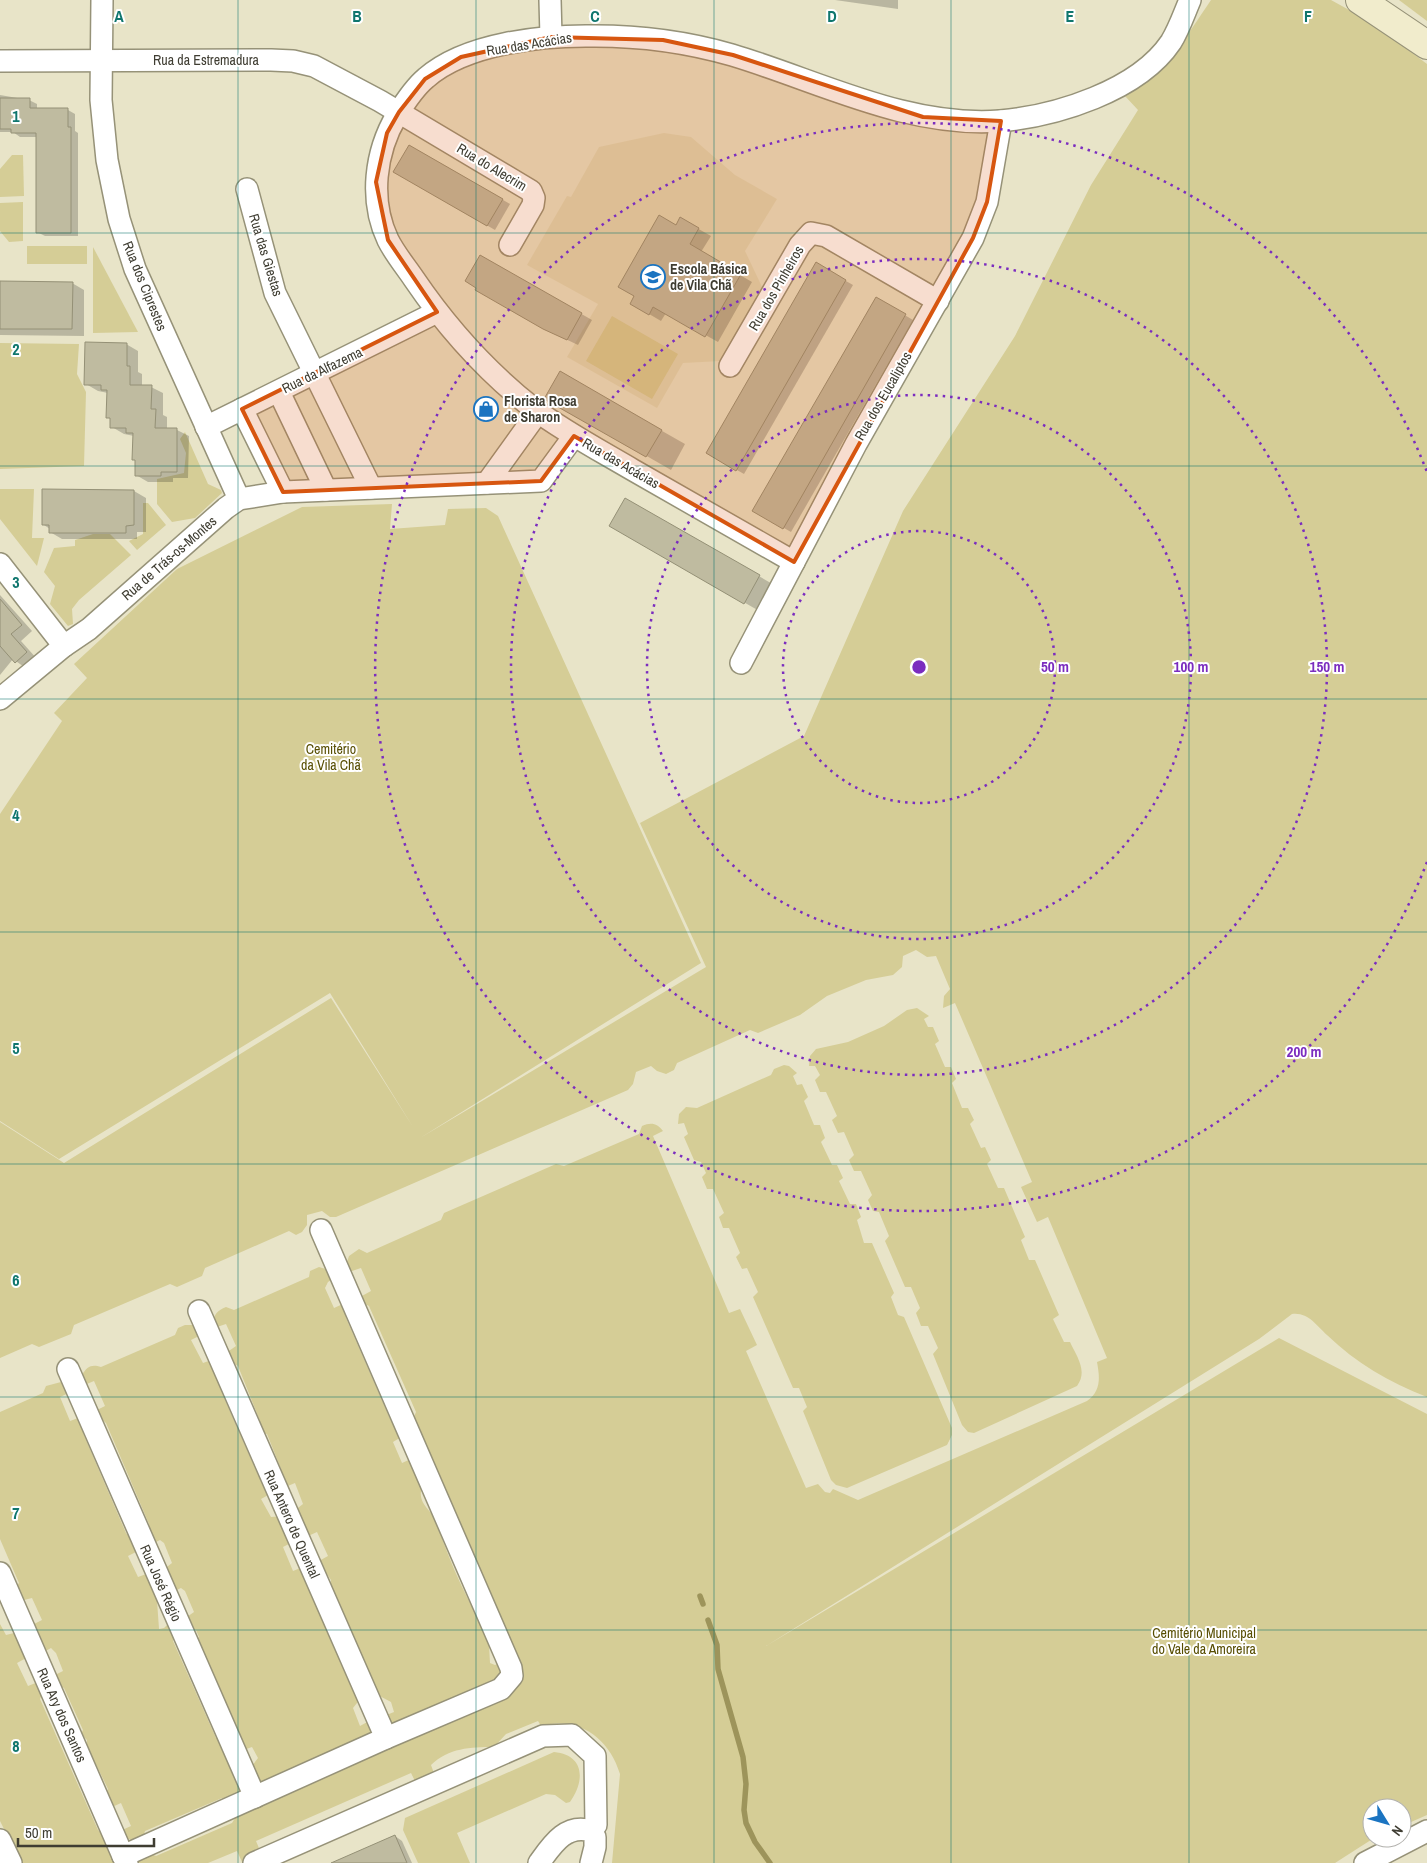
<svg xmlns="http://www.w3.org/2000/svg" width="1427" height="1863" font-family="'Archivo Narrow',sans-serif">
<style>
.built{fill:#dfd9b6}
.green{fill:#d5cd96}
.shadow{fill:#0003}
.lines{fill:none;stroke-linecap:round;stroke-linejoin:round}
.stream{stroke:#9d945b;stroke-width:5.5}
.building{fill:#bfbba0;stroke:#949076}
.street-casing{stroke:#969278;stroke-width:24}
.secondary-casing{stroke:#969278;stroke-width:30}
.street{stroke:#fff;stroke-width:21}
.secondary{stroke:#f1eccc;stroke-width:28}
.marked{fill:#d75610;fill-opacity:0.2;stroke:#d75610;stroke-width:4;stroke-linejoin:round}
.grid{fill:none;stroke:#0f766e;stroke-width:1;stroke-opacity:0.55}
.ring{fill:none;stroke:#7b2cbf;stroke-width:2.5;stroke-dasharray:2.5 5}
.labels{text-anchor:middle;stroke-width:4;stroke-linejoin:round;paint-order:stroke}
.street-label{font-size:14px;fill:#3f3d32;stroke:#fff}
.poi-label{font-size:14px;font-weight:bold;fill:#3f3d32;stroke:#fff;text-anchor:start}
.park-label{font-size:14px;fill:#574d01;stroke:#fff}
.grid-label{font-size:16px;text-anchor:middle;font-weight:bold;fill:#0f766e;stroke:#fff;stroke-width:4;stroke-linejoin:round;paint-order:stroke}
.centre{fill:#7b2cbf;stroke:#fff;stroke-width:2.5}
.ring-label{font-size:15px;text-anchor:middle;font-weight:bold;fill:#7b2cbf;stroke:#fff;stroke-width:4;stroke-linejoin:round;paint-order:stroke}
</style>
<rect width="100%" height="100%" fill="#e8e4c8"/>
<path class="built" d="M 664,133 L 691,137 L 735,175 L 777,199 L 745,251 L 763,289 L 721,361 L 683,363 L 657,408 L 567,357 L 598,304 L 527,265 L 567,196 L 571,197 L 599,147 Z"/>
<g class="green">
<path d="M 1211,0 L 1331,0 L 1371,22 L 1427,64 L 1427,1397 C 1389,1382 1356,1363 1327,1335 C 1316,1325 1308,1312 1292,1314 L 1259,1339 L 766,1646 L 1279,1338 L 1427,1414 L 1427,1815 L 1402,1826 L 1402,1808 L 1372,1808 L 1372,1838 L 1374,1838 L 1335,1863 L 612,1863 L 620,1774 C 609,1738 579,1716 541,1726 L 538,1721 L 506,1734 L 494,1747 C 470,1747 449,1748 431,1765 L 435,1776 L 417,1785 L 411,1773 L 256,1841 L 261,1853 L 242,1862 L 237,1851 L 208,1863 L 138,1863 L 141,1857 L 149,1853 L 156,1856 L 232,1823 L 237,1815 L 508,1690 L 413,1419 L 416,1412 L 369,1306 L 363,1303 L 360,1297 L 371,1291 L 361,1268 L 349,1272 L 346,1265 L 349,1256 L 359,1249 L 367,1253 L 441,1220 L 444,1213 L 556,1164 L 564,1166 L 639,1134 L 642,1126 C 651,1122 657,1123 663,1131 L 653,1136 L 729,1313 L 740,1309 L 757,1345 L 746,1351 L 806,1488 L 818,1484 L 825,1492 L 830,1493 L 833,1489 L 858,1500 L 1087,1401 C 1101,1391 1100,1378 1097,1362 L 1107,1358 L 1048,1217 L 1037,1222 L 1021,1187 L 1032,1182 L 955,1003 L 943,1008 L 944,996 L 950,989 L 936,956 L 927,957 L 916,950 L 903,956 L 902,967 L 893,975 L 866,980 L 827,996 L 800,1015 L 758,1033 L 750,1030 L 677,1063 L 674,1070 L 666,1074 L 657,1071 L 651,1066 L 636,1072 L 633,1084 L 628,1090 L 336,1217 L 330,1217 L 322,1211 L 307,1215 L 307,1225 L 302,1232 L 296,1235 L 289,1231 L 205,1268 L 202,1276 L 177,1287 L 170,1284 L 74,1325 L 71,1334 L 39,1347 L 32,1344 L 0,1358 L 0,1122 L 64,1163 L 331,998 L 413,1127 L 330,993 L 59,1159 L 0,1121 L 0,814 L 62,721 L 54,713 L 87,678 L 74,664 L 177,569 L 302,507 L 392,504 L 390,529 L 445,525 L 448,509 L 486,508 L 498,516 L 701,963 L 420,1138 L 706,967 L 640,823 L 804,736 L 903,511 L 1015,336 L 1091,185 L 1138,110 L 1125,96 C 1164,73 1186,37 1211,0 Z"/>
<path d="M 1399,0 L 1427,0 L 1427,21 Z"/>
<path d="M 12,155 L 23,155 L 24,196 L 0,197 L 0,169 Z"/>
<path d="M 23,202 L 23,241 L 9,242 L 0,231 L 0,203 Z"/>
<rect x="27" y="246" width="60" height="18"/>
<path d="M 93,247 L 138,332 L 93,333 Z"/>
<path d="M 612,316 L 678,354 L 652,399 L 586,361 Z"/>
<path d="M 0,343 L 79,344 L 77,374 L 86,392 L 84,466 L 0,469 Z"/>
<path d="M 185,432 L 208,484 L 221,490 L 222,493 L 195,518 L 172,522 L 157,504 L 157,479 L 184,473 L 186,453 L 180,439 Z"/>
<path d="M 0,489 L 34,489 L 32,538 L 44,538 L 37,566 L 0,519 Z"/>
<path d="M 143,503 L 148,503 L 166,525 L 137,550 L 129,541 L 143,534 Z"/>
<path d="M 93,534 L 110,534 L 131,555 L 79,600 L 72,609 L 73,624 L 68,626 L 50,604 L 55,586 L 44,572 L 54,548 L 75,546 L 75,540 Z"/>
<path d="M 917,1008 L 929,1016 L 924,1019 L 928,1027 L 933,1027 L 939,1041 L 935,1044 L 945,1067 L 951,1067 L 956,1079 L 952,1083 L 962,1108 L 968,1108 L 974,1120 L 970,1124 L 981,1148 L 985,1147 L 991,1160 L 987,1164 L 998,1188 L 1004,1188 L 1025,1237 L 1021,1240 L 1029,1260 L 1035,1260 L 1059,1315 L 1053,1319 L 1064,1342 L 1070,1342 C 1077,1357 1088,1371 1077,1386 L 974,1433 L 968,1432 L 962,1425 L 933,1354 L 938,1348 L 928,1326 L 921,1326 L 916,1313 L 920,1308 L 911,1287 L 905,1287 L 885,1241 L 889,1236 L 879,1212 L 873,1211 L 868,1200 L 872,1195 L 861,1171 L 854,1171 L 849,1160 L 854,1155 L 844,1132 L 838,1133 L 832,1120 L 837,1116 L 826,1092 L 820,1092 L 815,1080 L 820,1075 L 815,1066 L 809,1066 L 810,1056 L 816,1049 L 848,1042 L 884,1026 L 907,1010 Z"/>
<path d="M 784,1065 L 789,1066 L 797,1073 L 793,1076 L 797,1085 L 802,1084 L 808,1097 L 804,1101 L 814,1125 L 820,1125 L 825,1138 L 821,1142 L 832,1165 L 837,1165 L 843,1178 L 839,1181 L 850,1204 L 856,1204 L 861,1217 L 857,1220 L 864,1243 L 872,1243 L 894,1293 L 891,1297 L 898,1315 L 904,1317 L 952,1428 L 952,1435 L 947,1445 L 847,1488 L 836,1485 L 831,1480 L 803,1411 L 807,1407 L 799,1388 L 793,1388 L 753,1297 L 758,1292 L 747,1268 L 742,1269 L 736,1257 L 740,1253 L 729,1228 L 723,1228 L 719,1217 L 724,1213 L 713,1189 L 707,1189 L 702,1177 L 706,1173 L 701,1162 L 694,1160 L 684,1137 L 688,1134 L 684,1123 L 678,1124 L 679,1114 L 686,1107 L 697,1108 L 771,1075 L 774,1069 Z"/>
<path d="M 319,1267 L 329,1270 L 334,1278 L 328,1282 L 325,1288 L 334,1308 L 345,1303 L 346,1318 L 391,1421 L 403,1436 L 393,1442 L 402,1463 L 413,1458 L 424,1491 L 421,1491 C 419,1505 432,1512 440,1523 L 438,1527 C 451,1565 469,1607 492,1639 L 489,1645 L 490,1663 L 495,1665 L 502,1662 L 501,1682 L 404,1727 L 389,1724 L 384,1716 L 394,1712 L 391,1702 L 372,1692 L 348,1632 C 350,1619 335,1601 330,1589 L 331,1580 L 327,1574 L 323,1573 L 317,1562 L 328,1556 L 317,1532 L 306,1537 L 294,1511 L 303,1504 L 295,1483 L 283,1488 L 276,1474 L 281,1469 L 267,1434 L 260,1432 L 257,1428 L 260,1421 L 238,1366 L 228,1360 L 226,1353 L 236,1346 L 226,1324 L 214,1328 C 212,1316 216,1311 226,1307 L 234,1310 L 309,1277 L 310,1271 Z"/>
<path d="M 185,1325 L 194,1325 L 203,1334 L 191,1340 L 203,1363 L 214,1359 L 222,1393 L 258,1475 L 272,1493 L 261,1499 L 271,1517 L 283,1516 L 293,1542 L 283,1547 L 293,1571 L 303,1567 L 309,1579 L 306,1583 L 335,1650 L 340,1649 L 343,1659 L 340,1662 C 346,1676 353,1685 361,1698 L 353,1708 L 360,1726 L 369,1721 L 376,1733 C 335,1751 300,1763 263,1786 L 249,1770 L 258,1758 L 252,1747 L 241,1751 L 218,1684 L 197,1639 L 199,1637 L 196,1630 L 189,1631 L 184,1619 L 194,1612 L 185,1591 L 181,1588 L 172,1592 L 163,1570 L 172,1563 L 164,1543 L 160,1540 L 152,1544 L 149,1524 L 106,1423 L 93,1412 L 105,1406 L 94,1381 L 82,1386 L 82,1375 C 87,1366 92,1364 101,1367 L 175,1335 L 178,1328 Z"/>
<path d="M 61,1382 L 71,1392 L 60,1397 L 70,1421 L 81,1417 L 86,1429 L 83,1433 L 126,1533 L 140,1550 L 128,1556 L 138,1577 L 149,1573 L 159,1598 L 157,1601 L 159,1629 L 164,1628 L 171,1621 L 176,1631 L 173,1641 L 216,1738 L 221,1738 L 242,1786 L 238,1796 L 225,1804 L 222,1798 L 145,1831 L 143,1838 C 132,1841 127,1841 120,1831 L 131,1826 L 121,1803 L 110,1808 L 105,1796 L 108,1789 L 87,1746 L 87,1740 L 81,1734 L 83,1730 L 64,1688 L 56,1684 L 55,1675 L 63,1671 L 56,1653 L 51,1648 L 42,1653 L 30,1626 L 42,1620 L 32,1598 L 24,1600 L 21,1604 L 14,1589 L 19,1583 L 0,1539 L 0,1412 L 43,1393 L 46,1386 Z"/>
<path d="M 0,1624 L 6,1635 L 18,1632 L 28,1657 L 17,1663 L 28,1686 L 38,1682 L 43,1692 L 40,1699 L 98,1830 L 105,1836 L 117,1863 L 21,1863 L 0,1821 Z"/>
<path d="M 554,1752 C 585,1755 585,1781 570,1802 L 566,1803 L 555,1795 L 546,1794 L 457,1833 L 470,1863 L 418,1863 L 403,1830 L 405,1818 Z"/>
</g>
<g class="shadow">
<path d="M 835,0 L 898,0 L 898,9 Z"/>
<path d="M 0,95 L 29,100 L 37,104 L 37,110 L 68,110 L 75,114 L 75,131 L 78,133 L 78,236 L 45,236 L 37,232 L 37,137 L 20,137 L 13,132 L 0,132 Z"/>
<path d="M 410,146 L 510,204 L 495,230 L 395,172 Z"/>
<path d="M 681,219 L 711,236 L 701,252 L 752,282 L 718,342 L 666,313 L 661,321 L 632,304 Z"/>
<path d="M 480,256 L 592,320 L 578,345 L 555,334 Z"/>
<path d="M 816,264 L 853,285 L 744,474 L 707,453 Z"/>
<path d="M 0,282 L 72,283 L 84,290 L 84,336 L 0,335 Z"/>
<path d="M 876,298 L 913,320 L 791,532 L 754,511 Z"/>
<path d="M 126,344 L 138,351 L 138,372 L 142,374 L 142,387 L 151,387 L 163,393 L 163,415 L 167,417 L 167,430 L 177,430 L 189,436 L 188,478 L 173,478 L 173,482 L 148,482 L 136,475 L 136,461 L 133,459 L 134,436 L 124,434 L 112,427 L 112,419 L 107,417 L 108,393 L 98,391 L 86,384 Z"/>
<path d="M 560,373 L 685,444 L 671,470 L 546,398 Z"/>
<path d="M 44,491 L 134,491 L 146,498 L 146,532 L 137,532 L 137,539 L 62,539 L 50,532 L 50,529 L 44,525 Z"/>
<path d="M 626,500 L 783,590 L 768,616 L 611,526 Z"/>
<path d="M 0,595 L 32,631 L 21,641 L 37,659 L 27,669 L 13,659 L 0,675 Z"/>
<path d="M 395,1836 L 402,1841 L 412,1863 L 334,1863 Z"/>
</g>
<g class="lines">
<g class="stream">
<path d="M 700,1596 L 703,1604"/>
<path d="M 708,1620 L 717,1645 L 718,1669 L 743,1757 L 746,1784 L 744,1810 L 746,1823 L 755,1842 L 770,1863"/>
</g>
</g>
<g class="building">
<path d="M 0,98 L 30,98 L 30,108 L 68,108 L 68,127 L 71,127 L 71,233 L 36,233 L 36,133 L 11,133 L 11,129 L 0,129 Z"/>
<path d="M 409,145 L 503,199 L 487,226 L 393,172 Z"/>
<path d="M 659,215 L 676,225 L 680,217 L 699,228 L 690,244 L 741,274 L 705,337 L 653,307 L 649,315 L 630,304 L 634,296 L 618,287 Z"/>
<path d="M 480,255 L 582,313 L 567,340 L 543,329 L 475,290 L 476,288 L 465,281 Z"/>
<path d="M 816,262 L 846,280 L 736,471 L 706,453 Z"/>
<path d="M 0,281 L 73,282 L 72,329 L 0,329 Z"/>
<path d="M 876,297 L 906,314 L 783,529 L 752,511 Z"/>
<path d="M 85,342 L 127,343 L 127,366 L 130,366 L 130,385 L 152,385 L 151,409 L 156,409 L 155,428 L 177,428 L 177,472 L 161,472 L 161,476 L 135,476 L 135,460 L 132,460 L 133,433 L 126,433 L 126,428 L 110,428 L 110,418 L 106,418 L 107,390 L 101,390 L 101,385 L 84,385 Z"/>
<path d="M 560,371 L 662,430 L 646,457 L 544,399 Z"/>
<path d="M 42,489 L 134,490 L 134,525 L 126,526 L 126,533 L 49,533 L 49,525 L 42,525 Z"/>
<path d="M 625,498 L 760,575 L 744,604 L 609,526 Z"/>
<path d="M 0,599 L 22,625 L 11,634 L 27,652 L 15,663 L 0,646 Z"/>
<path d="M 395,1835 L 407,1863 L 331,1863 Z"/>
</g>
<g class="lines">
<defs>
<g id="street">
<path d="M 102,0 L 101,100 L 107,160 L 119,219 L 135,269 L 239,499"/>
<path d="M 550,0 L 551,37"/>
<path d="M 0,61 L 271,60 L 293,61 L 314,66 L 380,101 L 531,191 L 534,198 L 533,205 L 510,245"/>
<path d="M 247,189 L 275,293 L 371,488"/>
<path d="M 730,366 L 800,245 L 811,233 L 826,236 L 938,301"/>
<path d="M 279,392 L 326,490"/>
<path d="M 242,409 L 283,492"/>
<path d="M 206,427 L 437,312"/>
<path d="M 487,483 L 538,412"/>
<path d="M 794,562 C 740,531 686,500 633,470 C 599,450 565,432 534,409 C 487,372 448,329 414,279 C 406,267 395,254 388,240 C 369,200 375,152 397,115 C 405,102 414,88 426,78 C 466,43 543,35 595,36 C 641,36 687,42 732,55 C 819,81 907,128 1000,121 C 1056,116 1138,91 1171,42 C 1179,29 1184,14 1190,0"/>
<path d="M 0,564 L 64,646"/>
<path d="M 741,663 L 856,444 L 973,238 L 987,202 L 1001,121"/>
<path d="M 0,699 L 64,646 L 89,629 L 226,508 L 239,499 L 283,492 L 541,481 L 574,436"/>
<path d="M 199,1311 L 386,1738"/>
<path d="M 68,1369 L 255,1797"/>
<path d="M 0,1573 L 123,1856"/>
<path d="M 0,1840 L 11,1863"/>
<path d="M 127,1863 L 123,1856 L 386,1738 L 501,1689 L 512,1676 L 511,1668 L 321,1230"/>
<path d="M 254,1863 L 543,1736 L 572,1735 L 595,1756 L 596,1825 L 591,1831"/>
<path d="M 539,1863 C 552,1845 566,1823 591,1831 L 595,1837 L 595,1847 L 591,1863"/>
<path d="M 1365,1863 L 1427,1831"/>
</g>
<path id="secondary" d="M 1360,0 L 1427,45"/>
</defs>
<use href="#street" class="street-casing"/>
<use href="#secondary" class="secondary-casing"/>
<use href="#street" class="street"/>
<use href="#secondary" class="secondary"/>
</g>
<path class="marked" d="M 551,37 L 663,40 L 733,55 L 923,117 L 1001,121 L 987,202 L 973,238 L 794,562 L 574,436 L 541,481 L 283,492 L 242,409 L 437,312 L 388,240 L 376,182 L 387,133 L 399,112 L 425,79 L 461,57 Z"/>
<path class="grid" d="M 238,0 L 238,1863M 476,0 L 476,1863M 714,0 L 714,1863M 951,0 L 951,1863M 1189,0 L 1189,1863M 0,233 L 1427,233M 0,466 L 1427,466M 0,699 L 1427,699M 0,932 L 1427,932M 0,1164 L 1427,1164M 0,1397 L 1427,1397M 0,1630 L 1427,1630"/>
<g class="ring">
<circle cx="919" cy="667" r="136"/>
<circle cx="919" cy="667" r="272"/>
<circle cx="919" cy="667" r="408"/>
<path d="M1427 862A544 544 0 1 1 1427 472"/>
</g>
<defs>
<symbol id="school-ring" viewBox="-11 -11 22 22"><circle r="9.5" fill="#fff" stroke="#1b74c1" stroke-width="1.5"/><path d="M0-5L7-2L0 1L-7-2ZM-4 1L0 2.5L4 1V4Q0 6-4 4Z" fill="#1b74c1"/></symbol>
<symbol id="shop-ring" viewBox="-11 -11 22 22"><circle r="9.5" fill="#fff" stroke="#1b74c1" stroke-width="1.5"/><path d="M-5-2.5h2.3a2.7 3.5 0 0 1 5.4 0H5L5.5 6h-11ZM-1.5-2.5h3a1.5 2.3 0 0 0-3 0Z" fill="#1b74c1"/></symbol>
</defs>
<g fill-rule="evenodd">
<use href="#school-ring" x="639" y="263" width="28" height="28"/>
<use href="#shop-ring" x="472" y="395" width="28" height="28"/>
</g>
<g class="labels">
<g class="street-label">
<text transform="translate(529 44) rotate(-9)" y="5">Rua das Acácias</text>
<text x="206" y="65">Rua da Estremadura</text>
<text transform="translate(492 167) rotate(31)" y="5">Rua do Alecrim</text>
<text transform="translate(266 255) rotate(73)" y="5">Rua das Giestas</text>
<text transform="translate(145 286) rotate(68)" y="5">Rua dos Ciprestes</text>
<text transform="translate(776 288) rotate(-60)" y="5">Rua dos Pinheiros</text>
<text transform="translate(322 370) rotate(-26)" y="5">Rua da Alfazema</text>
<text transform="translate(883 396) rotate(-60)" y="5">Rua dos Eucaliptos</text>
<text transform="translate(621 463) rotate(30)" y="5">Rua das Acácias</text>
<text transform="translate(169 558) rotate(-41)" y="5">Rua de Trás-os-Montes</text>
<text transform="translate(292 1524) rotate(66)" y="5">Rua Antero de Quental</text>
<text transform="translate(161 1583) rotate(66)" y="5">Rua José Régio</text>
<text transform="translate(62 1715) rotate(66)" y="5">Rua Ary dos Santos</text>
</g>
<g class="poi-label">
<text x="670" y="274">Escola Básica<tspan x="670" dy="16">de Vila Chã</tspan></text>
<text x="504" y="406">Florista Rosa<tspan x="504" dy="16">de Sharon</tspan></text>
</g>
<g class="park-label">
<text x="331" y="754">Cemitério<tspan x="331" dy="16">da Vila Chã</tspan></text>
<text x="1204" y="1638">Cemitério Municipal<tspan x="1204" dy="16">do Vale da Amoreira</tspan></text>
</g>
</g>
<g class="grid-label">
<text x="119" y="22">A</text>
<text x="357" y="22">B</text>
<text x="595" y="22">C</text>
<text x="832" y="22">D</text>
<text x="1070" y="22">E</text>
<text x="1308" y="22">F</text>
<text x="16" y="122">1</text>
<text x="16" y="355">2</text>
<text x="16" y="588">3</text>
<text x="16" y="821">4</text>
<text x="16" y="1054">5</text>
<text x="16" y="1286">6</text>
<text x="16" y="1519">7</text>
<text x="16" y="1752">8</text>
</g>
<circle cx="919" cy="667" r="8" class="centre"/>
<g class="ring-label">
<text x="1055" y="672">50 m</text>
<text x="1191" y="672">100 m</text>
<text x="1327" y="672">150 m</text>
<text x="1304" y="1057">200 m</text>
</g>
<g transform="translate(1387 1823) rotate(127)"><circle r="24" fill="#ffffff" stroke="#b2b1ad"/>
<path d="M0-4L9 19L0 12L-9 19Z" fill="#1b74c1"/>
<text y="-8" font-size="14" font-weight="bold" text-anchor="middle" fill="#3f3d32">N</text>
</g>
<path d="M18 1838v8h136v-8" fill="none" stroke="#3f3d32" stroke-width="2.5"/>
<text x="25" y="1838" font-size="15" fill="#3f3d32" stroke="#ffffff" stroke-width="4" paint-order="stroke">50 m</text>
</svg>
